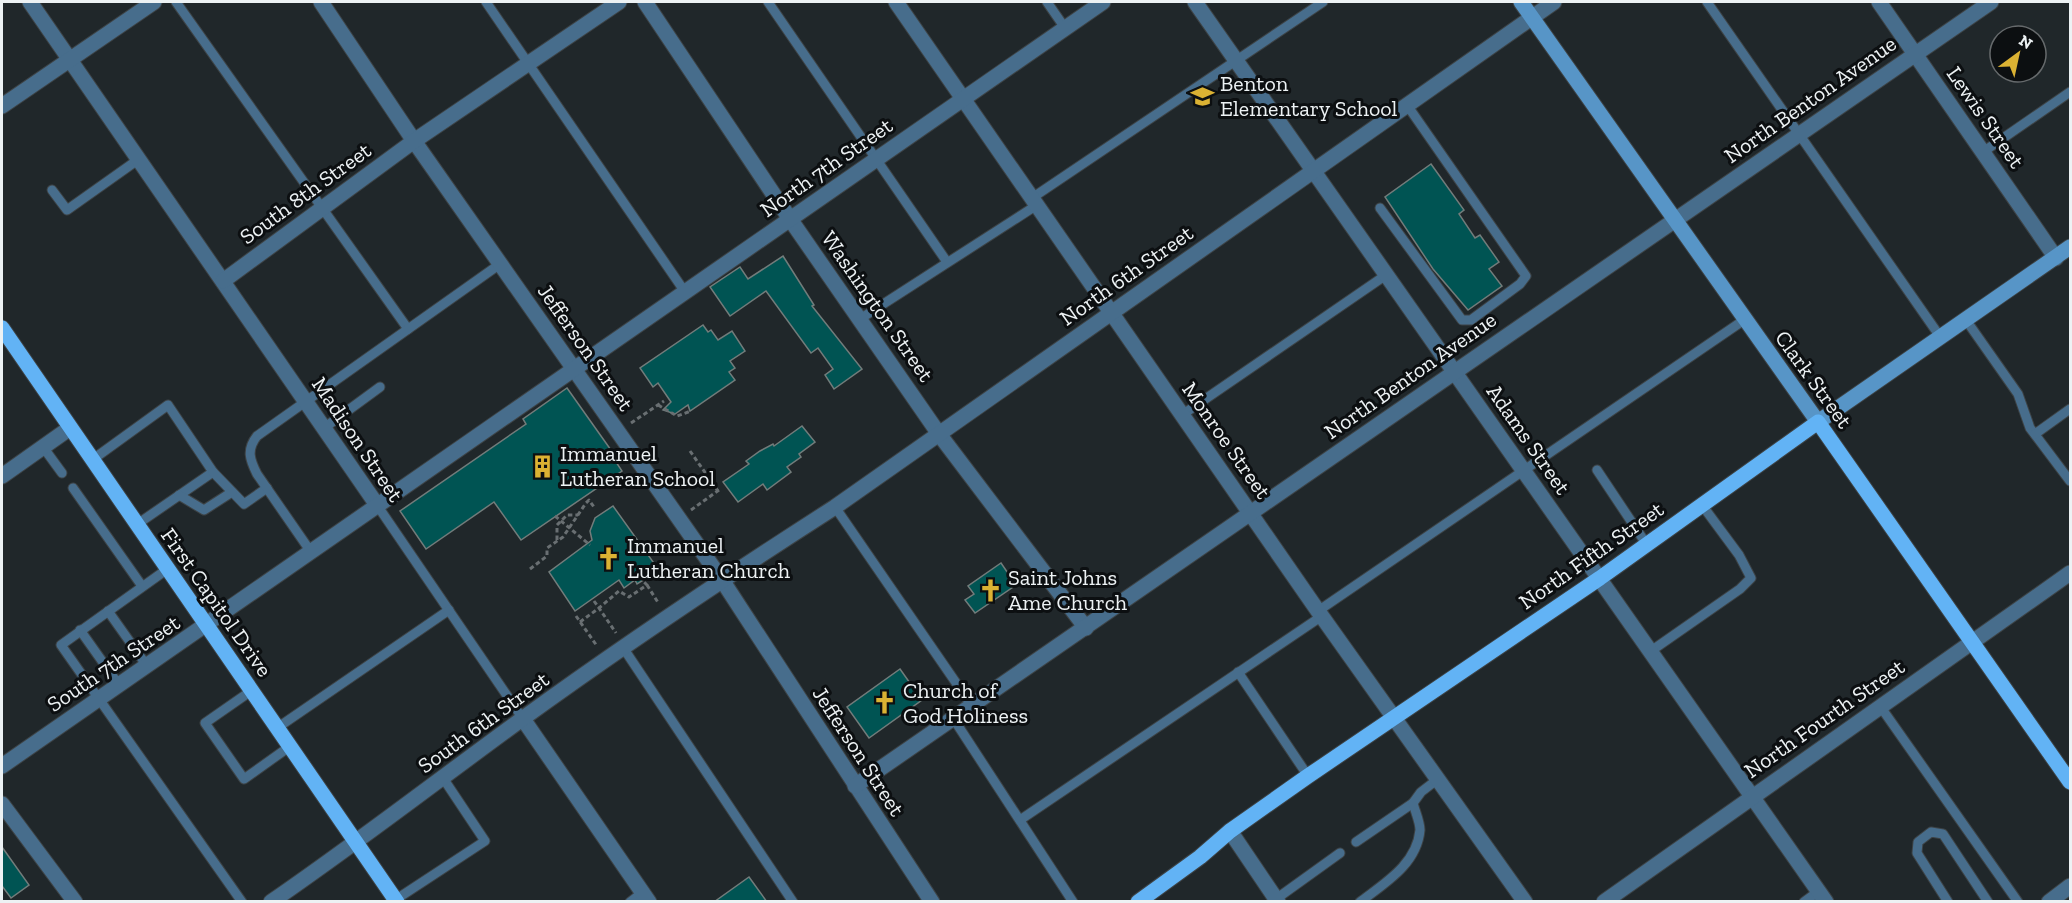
<svg xmlns="http://www.w3.org/2000/svg" width="2072" height="903" font-family="'Zilla Slab',serif">
<style>
.building{fill:#005453;stroke:#727c7b;stroke-width:1.5}
.lines{fill:none;stroke-linecap:round;stroke-linejoin:round}
.lane-casing{stroke:#3d4346;stroke-width:11}
.street-casing{stroke:#3d4346;stroke-width:17}
.secondary-casing{stroke:#3d4346;stroke-width:17}
.primary-casing{stroke:#3d4346;stroke-width:17}
.path{stroke:#696f72;stroke-width:3;stroke-dasharray:4.5 3;stroke-linecap:butt}
.lane{stroke:#476d8c;stroke-width:9}
.street{stroke:#476d8c;stroke-width:15}
.secondary{stroke:#5795c7;stroke-width:15}
.primary{stroke:#62b3f5;stroke-width:15}
.path-bridge{stroke:#696f72;stroke-width:3;stroke-dasharray:4.5 3;stroke-linecap:butt}
.labels{text-anchor:middle;stroke-width:6;stroke-linejoin:round;paint-order:stroke}
.poi-label{font-size:22px;fill:#edf2f4;stroke:#0c0f11;text-anchor:start}
.street-label{font-size:22px;fill:#edf2f4;stroke:#0c0f11}
</style>
<rect width="100%" height="100%" fill="#20272a"/>
<g class="building">
<path d="M 1431,164 L 1464,210 L 1459,214 L 1475,238 L 1480,235 L 1499,262 L 1489,269 L 1502,286 L 1468,310 L 1433,269 L 1385,197 Z"/>
<path d="M 783,256 L 814,305 L 812,306 L 862,369 L 834,389 L 825,375 L 833,369 L 818,348 L 811,353 L 766,291 L 730,316 L 710,287 L 740,267 L 748,279 Z"/>
<path d="M 703,325 L 708,332 L 711,330 L 718,340 L 732,331 L 745,351 L 730,361 L 735,368 L 729,372 L 735,380 L 690,411 L 688,405 L 675,414 L 663,410 L 671,402 L 658,383 L 653,387 L 640,368 Z"/>
<path d="M 567,388 L 618,460 L 616,462 L 622,471 L 521,540 L 494,502 L 426,549 L 400,511 L 526,424 L 523,419 Z"/>
<path d="M 802,426 L 815,442 L 799,454 L 801,457 L 787,467 L 791,472 L 767,490 L 763,484 L 738,502 L 723,482 L 749,464 L 746,461 L 760,451 L 773,444 L 774,446 Z"/>
<path d="M 613,506 L 656,566 L 647,573 L 650,576 L 637,584 L 635,580 L 624,588 L 619,580 L 575,611 L 549,572 L 592,540 L 590,531 L 595,518 Z"/>
<path d="M 1001,563 L 1016,585 L 975,613 L 965,600 L 974,594 L 968,586 Z"/>
<path d="M 900,669 L 922,700 L 869,738 L 847,707 Z"/>
<path d="M 2,847 L 29,885 L 11,898 L 2,886 Z"/>
<path d="M 749,877 L 767,902 L 714,902 Z"/>
</g>
<g class="lines">
<defs>
<g id="lane">
<path d="M 176,2 L 408,329"/>
<path d="M 486,2 L 685,292"/>
<path d="M 768,2 L 947,262"/>
<path d="M 1047,2 L 1065,28"/>
<path d="M 1707,2 L 1941,338"/>
<path d="M 1983,152 L 2070,92"/>
<path d="M 52,190 L 67,210 L 139,159"/>
<path d="M 1032,198 L 1323,2"/>
<path d="M 1380,208 L 1462,320 L 1471,320 L 1520,284 L 1526,276 L 1407,105"/>
<path d="M 860,319 L 1037,205"/>
<path d="M 1966,320 L 2018,394 L 2030,428 L 2070,481"/>
<path d="M 1182,415 L 1386,275"/>
<path d="M 324,428 L 380,387"/>
<path d="M 2035,434 L 2070,409"/>
<path d="M 43,447 L 62,473"/>
<path d="M 92,460 L 168,405 L 213,472 L 136,525"/>
<path d="M 1597,470 L 1647,545"/>
<path d="M 213,472 L 244,504 L 267,488"/>
<path d="M 73,488 L 142,586"/>
<path d="M 179,495 L 204,510 L 232,492"/>
<path d="M 377,505 L 523,719"/>
<path d="M 835,507 L 972,706"/>
<path d="M 311,552 L 257,474 C 250,460 246,450 257,436 L 500,264"/>
<path d="M 166,570 L 61,645 L 242,902"/>
<path d="M 108,611 L 147,666"/>
<path d="M 1318,611 L 1744,320"/>
<path d="M 80,630 L 119,685"/>
<path d="M 624,649 L 793,902"/>
<path d="M 1651,651 L 1740,589 L 1751,578 L 1739,555 L 1702,505"/>
<path d="M 1238,672 L 1308,776"/>
<path d="M 251,691 L 205,723 L 244,779 L 289,747"/>
<path d="M 1880,706 L 2018,902"/>
<path d="M 953,718 L 1073,902"/>
<path d="M 277,728 L 449,610"/>
<path d="M 1020,820 L 1322,616"/>
<path d="M 1356,842 L 1413,803"/>
<path d="M 1276,899 L 1340,853"/>
<path d="M 392,902 L 485,841 L 443,778"/>
<path d="M 630,902 L 643,892"/>
<path d="M 1360,902 C 1385,883 1417,864 1420,830 C 1420,822 1415,811 1413,803 L 1421,792 L 1438,779"/>
<path d="M 1804,902 L 1819,891"/>
<path d="M 1948,902 L 1917,853 L 1918,842 L 1931,832 L 1943,834 L 1988,902"/>
</g>
<g id="street">
<path d="M 30,2 L 377,505"/>
<path d="M 321,2 L 414,141 L 722,580 L 932,902"/>
<path d="M 645,2 L 790,219 L 939,434 L 1086,628"/>
<path d="M 896,2 L 1318,611 L 1525,902"/>
<path d="M 1195,2 L 1826,902"/>
<path d="M 1879,2 L 2056,258"/>
<path d="M 2,106 L 154,2"/>
<path d="M 223,281 L 414,141 L 619,2"/>
<path d="M 2,476 L 70,428"/>
<path d="M 523,719 L 649,902"/>
<path d="M 2,766 L 1103,2"/>
<path d="M 855,786 L 1991,2"/>
<path d="M 2,804 L 75,902"/>
<path d="M 1230,831 L 1278,902"/>
<path d="M 271,902 C 357,843 438,780 522,719 C 624,645 729,575 835,507 L 1554,2"/>
<path d="M 1604,902 L 2070,573"/>
<path d="M 2049,902 L 2070,886"/>
</g>
<path id="secondary" d="M 1521,2 L 1818,422 L 2070,247"/>
<g id="primary">
<path d="M 2,328 L 397,902"/>
<path d="M 1138,902 L 1200,857 L 1230,831 L 1308,776 L 1600,578 L 1818,422 L 2070,782"/>
</g>
</defs>
<use href="#lane" class="lane-casing"/>
<use href="#street" class="street-casing"/>
<use href="#secondary" class="secondary-casing"/>
<use href="#primary" class="primary-casing"/>
<g class="path">
<path d="M 658,405 L 677,416 L 691,411"/>
<path d="M 631,423 L 664,401"/>
<path d="M 690,451 L 718,491"/>
<path d="M 691,510 L 719,490"/>
<path d="M 557,540 L 557,525 L 567,515 L 578,515"/>
<path d="M 530,569 L 547,556 L 547,548 L 563,537 L 586,503 L 589,500 L 594,507"/>
<path d="M 647,585 L 659,604"/>
<path d="M 594,601 L 599,608 L 619,591 L 629,597 L 647,585 L 644,582"/>
<path d="M 576,616 L 597,646"/>
<path d="M 580,622 L 599,608 L 616,633"/>
</g>
<use href="#lane" class="lane"/>
<use href="#street" class="street"/>
<use href="#secondary" class="secondary"/>
<use href="#primary" class="primary"/>
<path class="path-bridge" d="M 555,516 L 590,545"/>
</g>
<defs>
<symbol id="school-bare" viewBox="-9 -9 18 18"><path d="M0-5L7-2L0 1L-7-2ZM-4 1L0 2.5L4 1V4Q0 6-4 4Z" fill="#dbb233" stroke="#0c0f11" stroke-width="2.5" paint-order="stroke"/></symbol>
<symbol id="building-bare" viewBox="-9 -9 18 18"><path d="M-4-6H4V6H1V3H-1V6H-4ZM-2.5-4.3h1.7v1.8h-1.7ZM.8-4.3h1.7v1.8H.8ZM-2.5-1h1.7V.8h-1.7ZM.8-1h1.7V.8H.8Z" fill="#dbb233" stroke="#0c0f11" stroke-width="2.5" paint-order="stroke"/></symbol>
<symbol id="church-bare" viewBox="-9 -9 18 18"><path d="M-1.2-6h2.4v3.5h3.3v2.4h-3.3V6h-2.4V-.1h-3.3v-2.4h3.3Z" fill="#dbb233" stroke="#0c0f11" stroke-width="2.5" paint-order="stroke"/></symbol>
</defs>
<g fill-rule="evenodd">
<use href="#school-bare" x="1186" y="80" width="33" height="33"/>
<use href="#building-bare" x="526" y="450" width="33" height="33"/>
<use href="#church-bare" x="592" y="542" width="33" height="33"/>
<use href="#church-bare" x="974" y="574" width="33" height="33"/>
<use href="#church-bare" x="868" y="686" width="33" height="33"/>
</g>
<g class="labels">
<g class="poi-label">
<text x="1220" y="91">Benton<tspan x="1220" dy="25">Elementary School</tspan></text>
<text x="560" y="461">Immanuel<tspan x="560" dy="25">Lutheran School</tspan></text>
<text x="627" y="553">Immanuel<tspan x="627" dy="25">Lutheran Church</tspan></text>
<text x="1008" y="585">Saint Johns<tspan x="1008" dy="25">Ame Church</tspan></text>
<text x="903" y="698">Church of<tspan x="903" dy="25">God Holiness</tspan></text>
</g>
<g class="street-label">
<text transform="translate(1810 99) rotate(-35)" y="8">North Benton Avenue</text>
<text transform="translate(1986 117) rotate(55)" y="8">Lewis Street</text>
<text transform="translate(826 167) rotate(-35)" y="8">North 7th Street</text>
<text transform="translate(305 193) rotate(-36)" y="8">South 8th Street</text>
<text transform="translate(1126 275) rotate(-35)" y="8">North 6th Street</text>
<text transform="translate(878 306) rotate(55)" y="8">Washington Street</text>
<text transform="translate(586 347) rotate(55)" y="8">Jefferson Street</text>
<text transform="translate(1410 375) rotate(-35)" y="8">North Benton Avenue</text>
<text transform="translate(1814 379) rotate(54)" y="8">Clark Street</text>
<text transform="translate(358 439) rotate(56)" y="8">Madison Street</text>
<text transform="translate(1529 439) rotate(55)" y="8">Adams Street</text>
<text transform="translate(1227 440) rotate(55)" y="8">Monroe Street</text>
<text transform="translate(1591 555) rotate(-35)" y="8">North Fifth Street</text>
<text transform="translate(217 602) rotate(55)" y="8">First Capitol Drive</text>
<text transform="translate(113 663) rotate(-34)" y="8">South 7th Street</text>
<text transform="translate(1824 718) rotate(-35)" y="8">North Fourth Street</text>
<text transform="translate(483 722) rotate(-36)" y="8">South 6th Street</text>
<text transform="translate(859 751) rotate(57)" y="8">Jefferson Street</text>
</g>
</g>
<rect width="2072" height="903" fill="none" stroke="#edf2f4" stroke-width="6"/>
<g transform="translate(2018 54) rotate(33)"><circle r="28" fill="#0c0f11" stroke="#666a6c" stroke-width="1.5"/>
<path d="M0-4.5L10 22L0 15L-10 22Z" fill="#dbb233"/>
<text y="-9" font-size="16" font-weight="bold" text-anchor="middle" fill="#edf2f4">N</text>
</g>
</svg>
